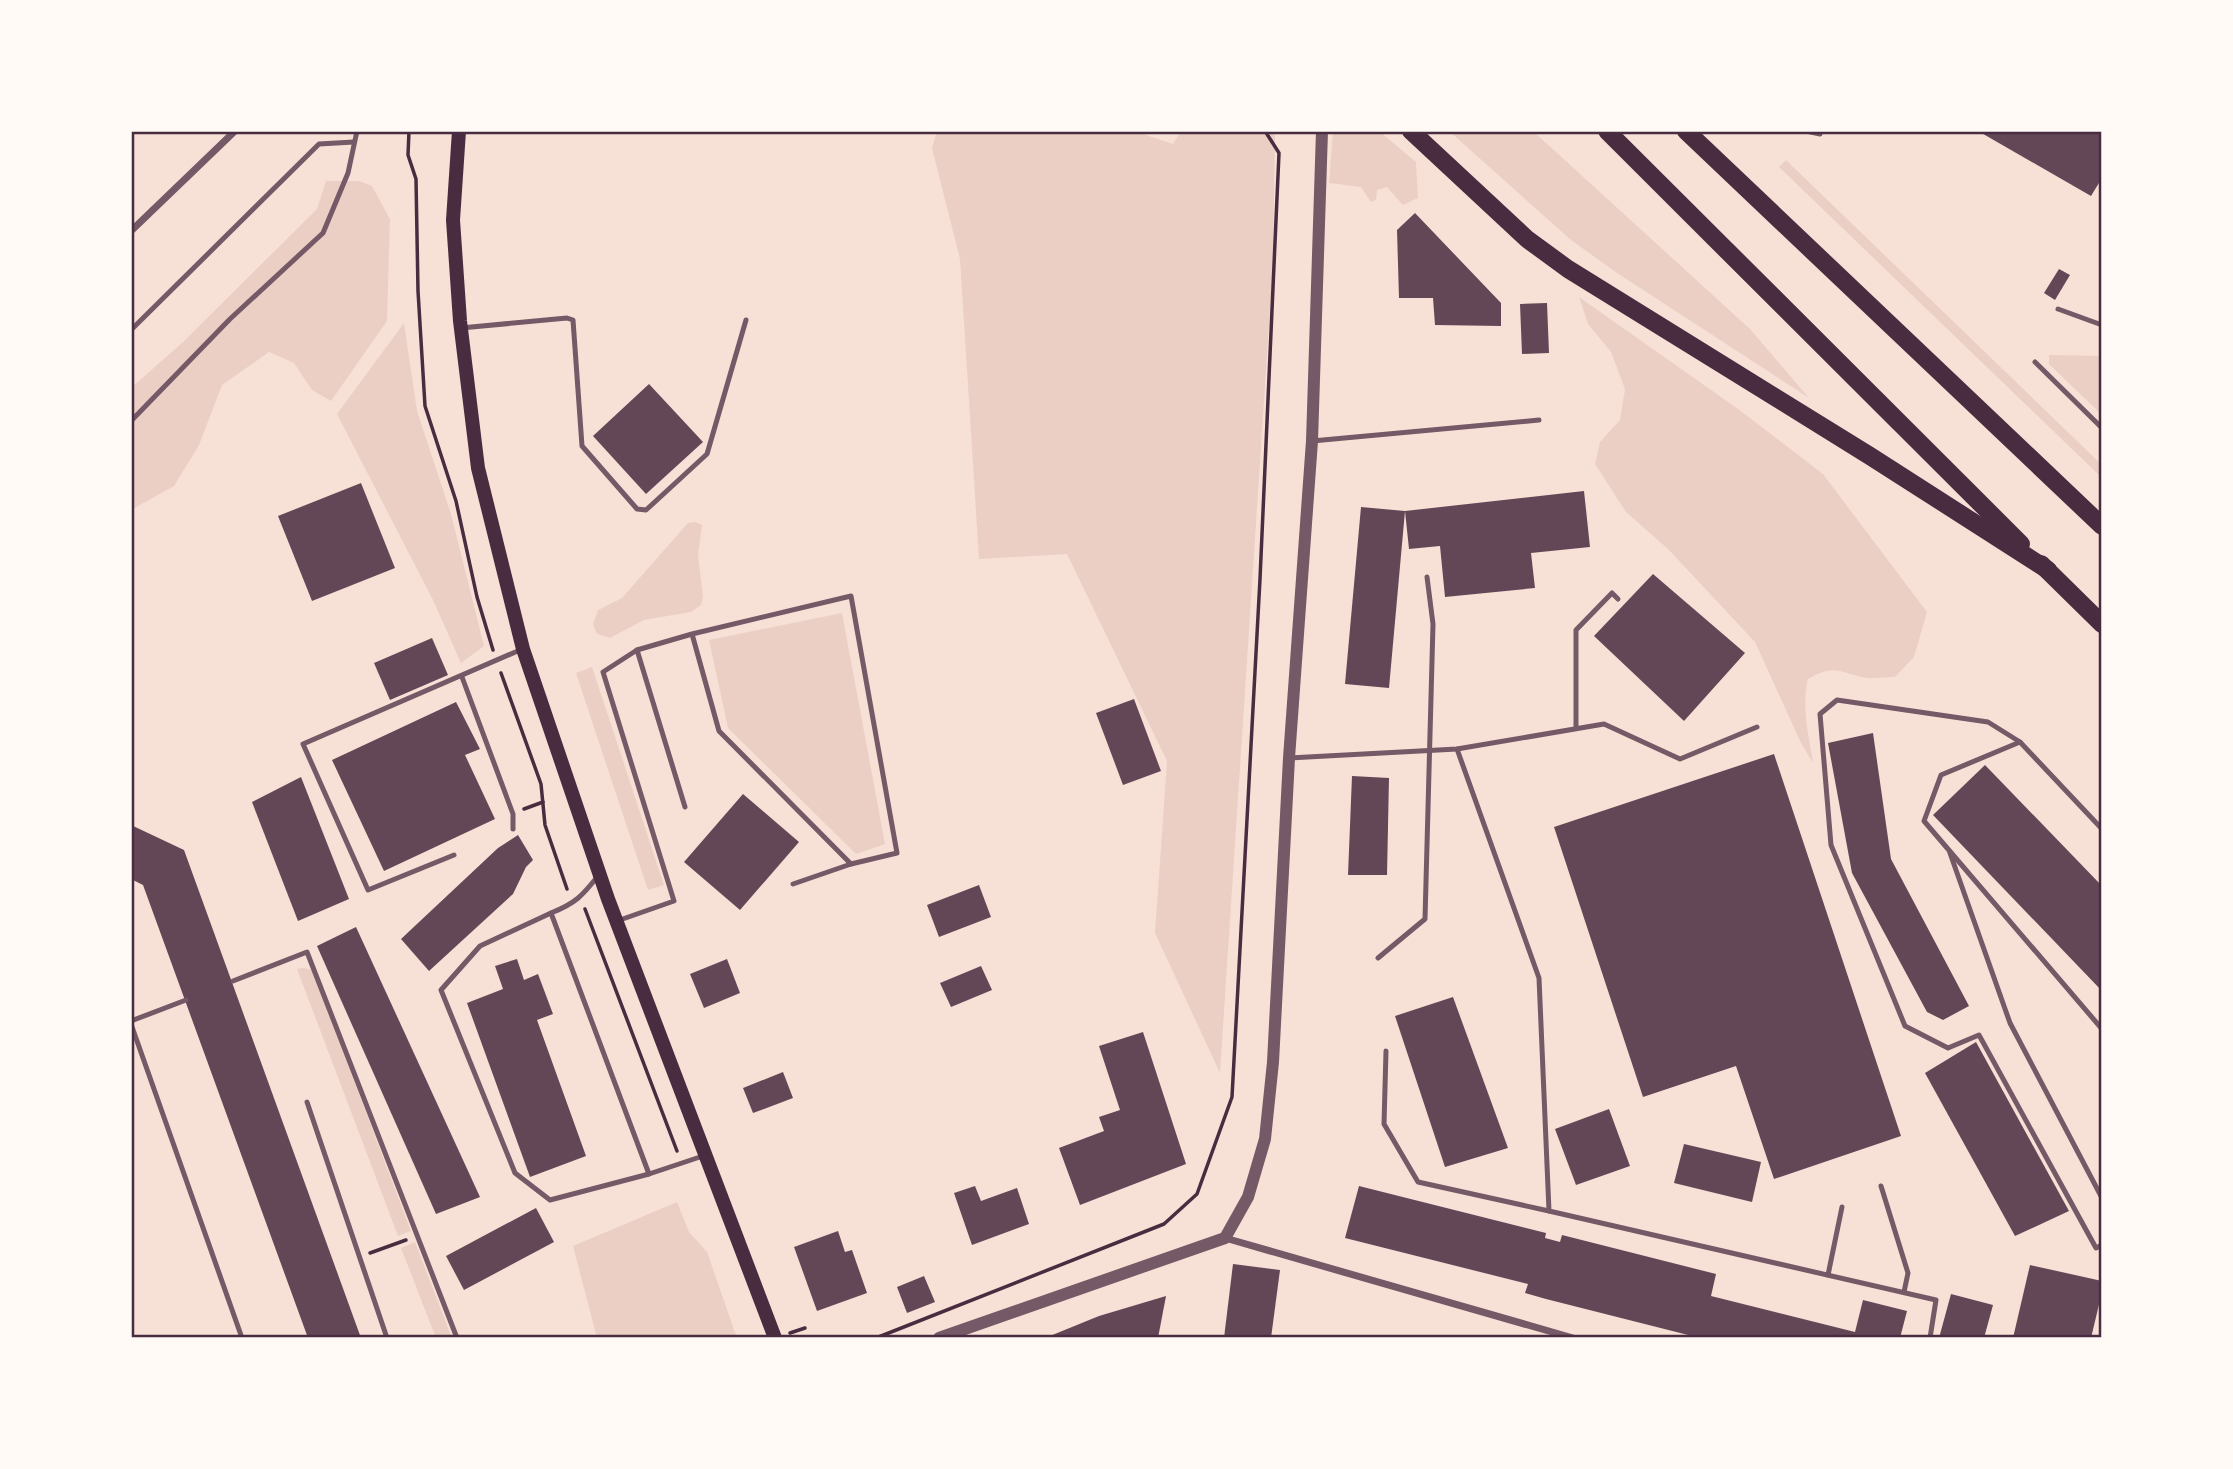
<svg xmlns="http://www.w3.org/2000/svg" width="2233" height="1469" font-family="'Fira Sans Condensed',sans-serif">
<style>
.green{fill:#ebcfc5}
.building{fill:#644757}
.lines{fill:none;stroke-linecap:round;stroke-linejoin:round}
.path{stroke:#4a2c40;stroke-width:3.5}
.service{stroke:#755966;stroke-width:5}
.minor{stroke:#755966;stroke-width:7}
.tertiary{stroke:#755966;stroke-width:12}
.secondary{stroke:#4a2c40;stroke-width:14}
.primary{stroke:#4a2c40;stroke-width:18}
.neatline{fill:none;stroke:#4a2c40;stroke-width:2.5}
</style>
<rect width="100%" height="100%" fill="#f7e1d7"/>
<g class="green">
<path d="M 937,131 L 1134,131 L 1173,144 L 1181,131 L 1275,131 L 1273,264 L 1220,1073 L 1155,933 L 1167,761 L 1067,554 L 979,559 L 960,259 L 932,148 Z"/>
<path d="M 1333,131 L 1379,131 L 1416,162 L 1418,198 L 1403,205 L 1387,187 L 1377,190 L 1376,200 L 1371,202 L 1361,187 L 1329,183 Z"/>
<path d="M 1449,131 L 1533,131 L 1750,329 L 1809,398 L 1617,273 L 1571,240 Z"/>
<path d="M 1786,160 L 2102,465 L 2102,478 L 1779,167 Z"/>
<path d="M 326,181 L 359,181 L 372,186 L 390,219 L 387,321 L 331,401 L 312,390 L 294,363 L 269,352 L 222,385 L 199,445 L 174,486 L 131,510 L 131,388 L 183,342 L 317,209 Z"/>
<path d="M 1579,297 L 1738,409 L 1823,474 L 1927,612 L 1914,657 L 1895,677 C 1886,677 1875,679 1867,678 C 1838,673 1837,663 1808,679 C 1801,707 1809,736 1813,763 L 1800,741 L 1755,642 L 1668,549 L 1626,512 L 1595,464 L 1600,442 L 1620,420 L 1625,389 L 1611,352 L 1588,324 Z"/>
<path d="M 404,323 L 417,411 L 451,514 L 484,646 L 461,663 L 433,600 L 337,414 Z"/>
<path d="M 2049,355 L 2102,356 L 2102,415 L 2049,364 Z"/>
<path d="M 695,522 L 702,525 L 698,555 L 703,597 L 701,605 L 691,612 L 644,620 L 610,638 L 597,634 L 593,624 L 598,610 L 622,598 L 688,523 Z"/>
<path d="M 842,613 L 885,844 L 856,854 L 728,728 L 709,640 Z"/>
<path d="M 592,667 L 664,885 L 648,890 L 576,673 Z"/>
<path d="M 303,968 L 312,970 L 411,1231 L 398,1236 L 297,969 Z"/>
<path d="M 677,1202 L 689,1232 L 707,1252 L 737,1338 L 597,1338 L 573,1246 Z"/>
<path d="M 415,1242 L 452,1338 L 436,1338 L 401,1248 Z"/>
</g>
<g class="building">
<path d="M 1978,131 L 2102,131 L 2102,178 L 2091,196 Z"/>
<path d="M 1415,213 L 1501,303 L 1501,326 L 1435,325 L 1433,298 L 1399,298 L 1397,230 Z"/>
<path d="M 2059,269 L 2070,275 L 2055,300 L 2044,293 Z"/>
<path d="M 1547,303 L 1549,353 L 1522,354 L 1520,304 Z"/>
<path d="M 649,384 L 703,442 L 646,494 L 593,436 Z"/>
<path d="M 361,483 L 395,568 L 312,601 L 278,516 Z"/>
<path d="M 1584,491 L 1590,547 L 1531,553 L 1535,588 L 1445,597 L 1440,546 L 1409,549 L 1405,511 Z"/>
<path d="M 1361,507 L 1405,511 L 1389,688 L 1345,684 Z"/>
<path d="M 1653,574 L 1745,653 L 1684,721 L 1594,636 Z"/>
<path d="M 432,638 L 448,675 L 390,700 L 374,663 Z"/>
<path d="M 1134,699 L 1161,771 L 1123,785 L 1096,713 Z"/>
<path d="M 456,702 L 480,749 L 465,755 L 495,819 L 384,871 L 332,760 Z"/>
<path d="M 1873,733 L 1891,859 L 1969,1006 L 1943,1020 L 1927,1012 L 1852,873 L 1828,743 Z"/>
<path d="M 1774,754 L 1901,1136 L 1774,1179 L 1736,1066 L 1643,1097 L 1554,827 Z"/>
<path d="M 1985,765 L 2102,886 L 2102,991 L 1933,815 Z"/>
<path d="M 1352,776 L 1389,778 L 1387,875 L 1348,875 Z"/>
<path d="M 301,777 L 349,899 L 298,921 L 252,802 Z"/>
<path d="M 743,794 L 799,842 L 740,910 L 684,862 Z"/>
<path d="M 131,825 L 184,850 L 361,1338 L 308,1338 L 143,885 L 131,879 Z"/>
<path d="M 518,835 L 533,860 L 526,867 L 513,894 L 429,971 L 401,939 L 498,848 Z"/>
<path d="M 979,885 L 991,917 L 939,937 L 927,905 Z"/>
<path d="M 356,927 L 480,1197 L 436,1214 L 317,946 Z"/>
<path d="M 517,959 L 524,980 L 538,974 L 553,1014 L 537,1020 L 586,1156 L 530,1177 L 467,1003 L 503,989 L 495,966 Z"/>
<path d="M 727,959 L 740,993 L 704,1008 L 690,974 Z"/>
<path d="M 981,966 L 992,990 L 951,1007 L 940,983 Z"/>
<path d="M 1453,997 L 1508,1148 L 1445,1167 L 1395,1016 Z"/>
<path d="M 1143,1032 L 1186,1164 L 1080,1205 L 1059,1148 L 1104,1131 L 1099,1117 L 1120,1110 L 1099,1046 Z"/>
<path d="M 1976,1042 L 2069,1211 L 2015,1236 L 1925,1073 Z"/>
<path d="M 783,1072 L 793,1098 L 753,1113 L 743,1088 Z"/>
<path d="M 1609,1109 L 1630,1166 L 1576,1185 L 1555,1129 Z"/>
<path d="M 1684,1144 L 1761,1162 L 1752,1202 L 1674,1183 Z"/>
<path d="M 975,1186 L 981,1201 L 1017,1188 L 1029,1224 L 972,1245 L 954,1193 Z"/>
<path d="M 1359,1186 L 1546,1233 L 1545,1238 L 1560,1242 L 1562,1235 L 1716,1274 L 1711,1296 L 1855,1332 L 1863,1300 L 1907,1311 L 1900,1338 L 1700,1338 L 1546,1299 L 1525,1293 L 1528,1284 L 1345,1238 Z"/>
<path d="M 536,1208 L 554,1242 L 464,1290 L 446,1256 Z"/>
<path d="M 838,1231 L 845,1252 L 852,1250 L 867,1293 L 817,1311 L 794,1247 Z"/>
<path d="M 1233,1264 L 1280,1270 L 1271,1338 L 1224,1338 Z"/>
<path d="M 2030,1265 L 2102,1281 L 2102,1292 L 2091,1338 L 2013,1338 Z"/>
<path d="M 924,1276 L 935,1302 L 907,1313 L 897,1287 Z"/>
<path d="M 1951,1294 L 1993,1305 L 1984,1338 L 1939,1338 Z"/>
<path d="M 1166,1296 L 1158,1338 L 1045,1338 L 1099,1316 Z"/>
</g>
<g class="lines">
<g class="path">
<path d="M 409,131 L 408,155 L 416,179 L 418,291 L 425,406 L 456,501 L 477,597 L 493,650"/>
<path d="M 501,673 L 541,784 L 545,825 L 567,889"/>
<path d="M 524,809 L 543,802"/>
<path d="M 585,909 L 677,1151"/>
<path d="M 370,1253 L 406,1240"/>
<path d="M 790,1333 L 805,1328"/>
<path d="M 876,1338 L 1164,1224 L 1197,1194 L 1232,1097 L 1260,579 L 1279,153 L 1265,131"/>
</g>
<g class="service">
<path d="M 1806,131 L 1820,134"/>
<path d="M 2058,309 L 2102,325"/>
<path d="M 461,328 L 567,318 L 573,320 L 582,446 L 637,509 L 646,510 L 707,454 L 746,320"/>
<path d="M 131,330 L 319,144 L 354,142"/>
<path d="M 2035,362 L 2102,428"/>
<path d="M 131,421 L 230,319 L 323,233 L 348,173 L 357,131"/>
<path d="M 1312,441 L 1539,420"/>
<path d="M 637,650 L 685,807"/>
<path d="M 462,677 L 513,814 L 513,829"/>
<path d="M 1576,728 L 1576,630 L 1612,593 L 1618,599"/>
<path d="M 2020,742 L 1988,722 L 1837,700 L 1820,714 L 1831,845 L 1905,1026 L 1948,1048 L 1979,1035 L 2096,1248 L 2102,1245"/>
<path d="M 1457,749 L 1539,978 L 1549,1211 L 1936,1300 L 1930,1338"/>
<path d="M 1289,758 L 1457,749 L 1604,724 L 1680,759 L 1757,727"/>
<path d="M 2102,829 L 2020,742 L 1941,775 L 1924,821 L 2102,1029"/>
<path d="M 1950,853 L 2010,1023 L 2102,1198"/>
<path d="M 454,855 L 368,890 L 303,744 L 520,650"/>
<path d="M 598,876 C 582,896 576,903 551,913 L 649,1174 L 703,1156"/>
<path d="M 793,884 L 851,864"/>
<path d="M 551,913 L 480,946 L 441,990 L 515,1173 L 550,1200 L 649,1174"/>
<path d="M 617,921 L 674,901 L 603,672 L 637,650 L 692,634 L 851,596 L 897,853 L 851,864 L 719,731 L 692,634"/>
<path d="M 1378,958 L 1425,919 L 1433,624 L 1427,577"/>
<path d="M 233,981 L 307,952 L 457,1338"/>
<path d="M 131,1021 L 186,1000"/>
<path d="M 131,1024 L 242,1338"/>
<path d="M 1386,1051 L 1384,1124 L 1418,1182 L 1549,1211"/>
<path d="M 307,1102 L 387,1338"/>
<path d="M 1881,1186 L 1908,1273 L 1904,1292"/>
<path d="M 1828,1275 L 1842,1207"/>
</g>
<g class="minor">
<path d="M 131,231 L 235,131"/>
<path d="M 1225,1238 L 1573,1338"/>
</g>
<path class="tertiary" d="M 939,1338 L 1225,1238 L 1248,1197 L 1265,1139 L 1273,1062 L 1289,758 L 1312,441 L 1322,131"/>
<path class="secondary" d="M 459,131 L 453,220 L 460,321 L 478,468 L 523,649 L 608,899 L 775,1338"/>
<g class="primary">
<path d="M 1411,131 L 1527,239 L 1568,269 L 1870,456 L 2048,570"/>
<path d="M 1607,131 L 2021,544"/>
<path d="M 1686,131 L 2102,526"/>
<path d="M 2041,564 L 2102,624"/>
</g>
</g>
<rect width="2233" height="1469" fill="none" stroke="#fffaf5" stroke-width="266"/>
<rect x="133" y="133" width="1967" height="1203" class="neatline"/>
</svg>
